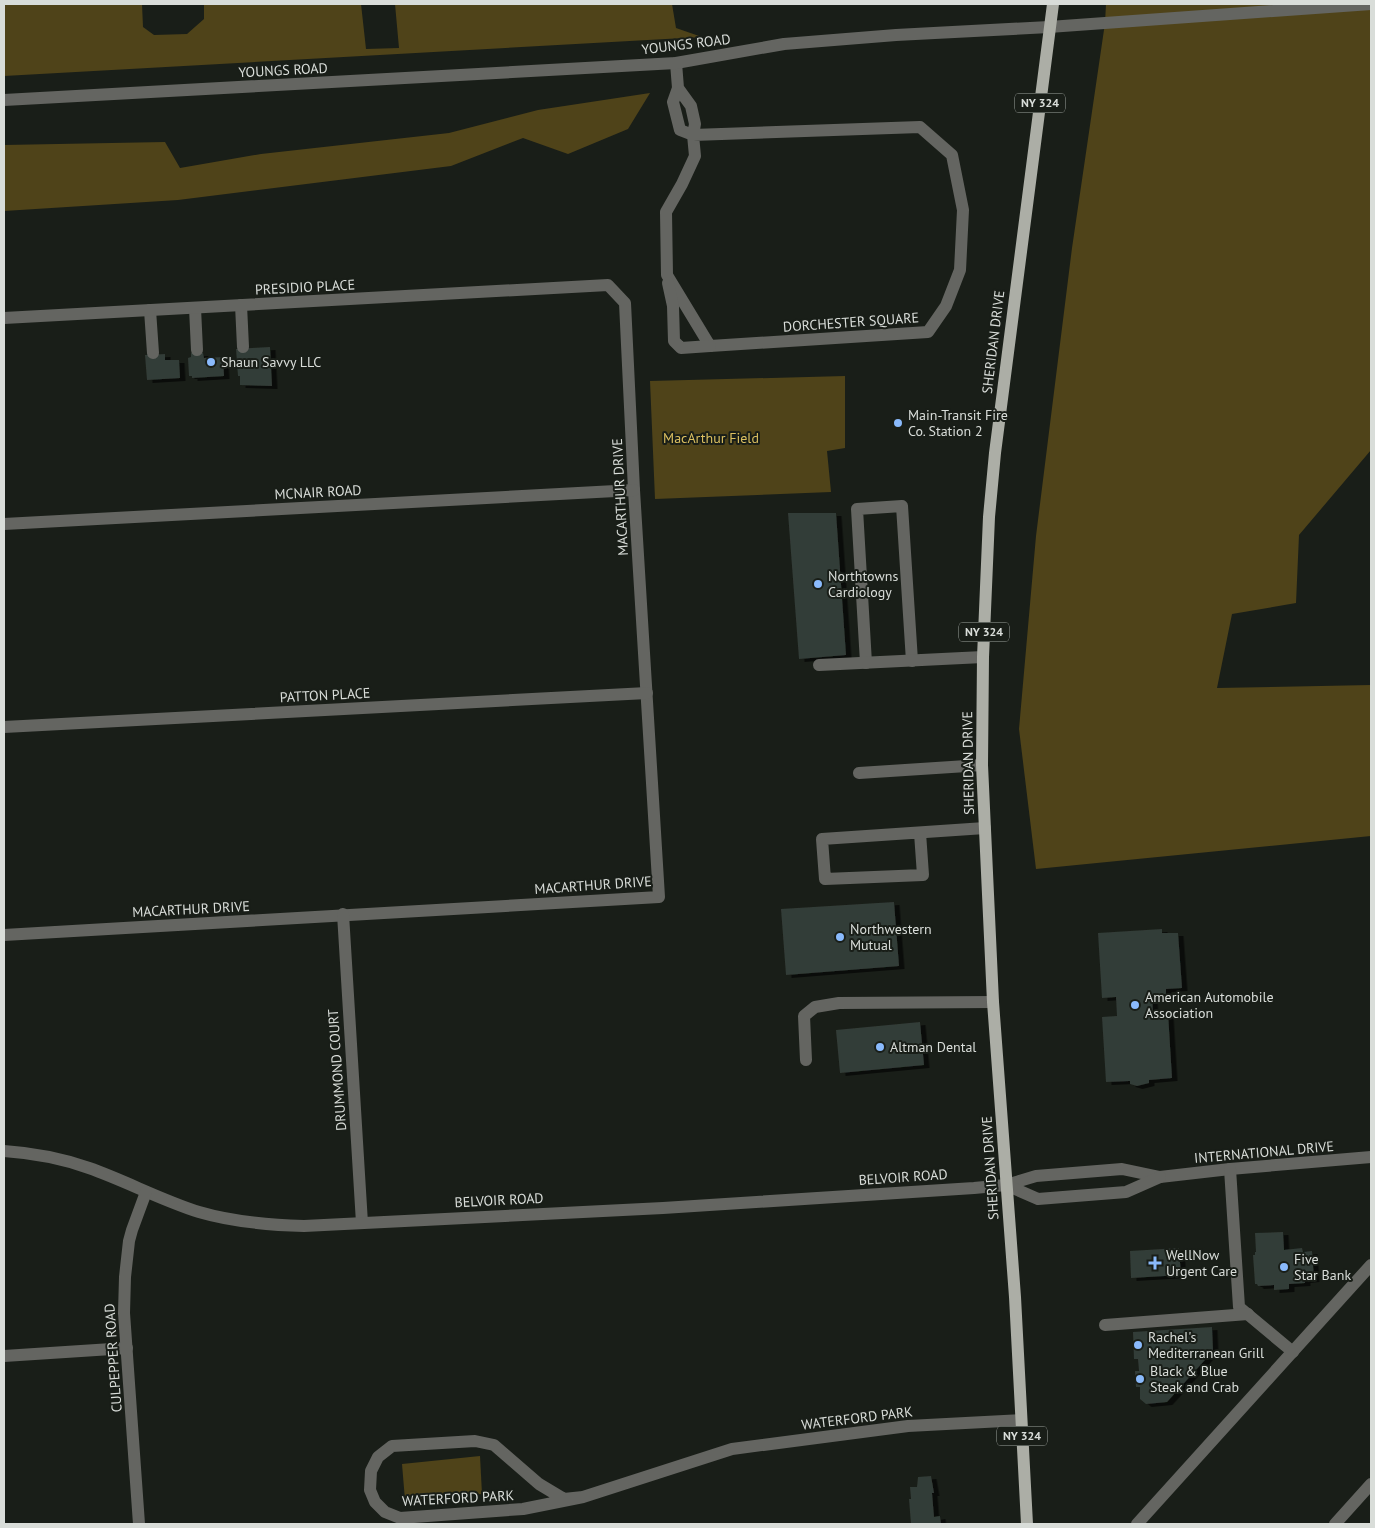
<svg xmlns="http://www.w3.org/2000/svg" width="1375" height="1528" font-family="'PT Sans',sans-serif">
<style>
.green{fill:#4f4319}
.building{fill:#333c37;filter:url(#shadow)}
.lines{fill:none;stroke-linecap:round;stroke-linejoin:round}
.minor{stroke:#646561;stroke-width:12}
.major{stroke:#acaea6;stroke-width:12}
.poi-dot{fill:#8abafc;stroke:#191e18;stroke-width:2}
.labels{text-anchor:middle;stroke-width:4;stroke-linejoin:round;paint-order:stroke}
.shield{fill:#191e18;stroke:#9fa49f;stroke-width:1}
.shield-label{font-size:12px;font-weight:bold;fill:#d9ddd9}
.street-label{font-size:14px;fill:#d9ddd9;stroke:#191e18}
.poi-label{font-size:14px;fill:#d9ddd9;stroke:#191e18;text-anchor:start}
.park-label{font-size:14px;fill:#dbbf60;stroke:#191e18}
</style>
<defs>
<filter id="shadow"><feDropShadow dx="5.5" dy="3" stdDeviation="0" flood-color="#0009"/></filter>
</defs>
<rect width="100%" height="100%" fill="#191e18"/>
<g class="green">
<path d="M 4,4 L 142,4 L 143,27 L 154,35 L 187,34 L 204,19 L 204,4 L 361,4 L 366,49 L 399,48 L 395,4 L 672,4 L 676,28 L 702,37 L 4,76 Z"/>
<path d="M 1106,4 L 1371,4 L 1371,450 L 1299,535 L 1296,603 L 1232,614 L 1217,688 L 1371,685 L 1371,836 L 1036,869 L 1019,729 L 1036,536 L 1072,248 L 1105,23 Z"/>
<path d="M 650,93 L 628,129 L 568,154 L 523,138 L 451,166 L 178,200 L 4,211 L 4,145 L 165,142 L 180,168 L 261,154 L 449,133 L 538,110 Z"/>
<path d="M 845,376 L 845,448 L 827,451 L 831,492 L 655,499 L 650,381 Z"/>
<path d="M 480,1456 L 482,1494 L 405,1500 L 402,1464 Z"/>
</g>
<g class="building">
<path d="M 270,347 L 272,386 L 240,385 L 240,376 L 238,376 L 236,349 Z"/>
<path d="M 191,353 L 203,353 L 204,358 L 223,357 L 224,376 L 192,378 L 192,376 L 189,376 L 188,358 L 191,357 Z"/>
<path d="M 165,354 L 165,360 L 179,360 L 180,378 L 147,380 L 145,355 Z"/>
<path d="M 788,513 L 836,513 L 846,655 L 799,659 Z"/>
<path d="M 894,902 L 899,966 L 786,975 L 781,909 Z"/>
<path d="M 1162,929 L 1162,933 L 1178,933 L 1182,988 L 1166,989 L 1166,994 L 1152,995 L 1153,1014 L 1168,1013 L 1172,1078 L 1149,1080 L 1149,1083 L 1137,1086 L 1130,1084 L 1130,1081 L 1106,1082 L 1102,1017 L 1117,1016 L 1116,997 L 1102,998 L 1098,933 Z"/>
<path d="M 920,1022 L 924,1065 L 840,1073 L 836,1030 Z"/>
<path d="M 1283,1232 L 1284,1250 L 1302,1248 L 1303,1252 L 1312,1251 L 1314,1279 L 1305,1280 L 1305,1283 L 1289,1284 L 1289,1289 L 1274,1290 L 1274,1285 L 1258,1286 L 1257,1284 L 1255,1284 L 1253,1255 L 1255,1255 L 1255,1252 L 1256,1252 L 1255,1233 Z"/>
<path d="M 1179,1248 L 1181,1275 L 1131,1278 L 1130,1251 Z"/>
<path d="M 1212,1327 L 1213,1351 L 1167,1402 L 1146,1404 L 1140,1399 L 1140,1387 L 1136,1387 L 1135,1371 L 1139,1371 L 1138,1359 L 1134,1359 L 1133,1332 Z"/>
<path d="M 931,1476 L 934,1493 L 932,1493 L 934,1517 L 940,1516 L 941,1524 L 911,1524 L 909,1499 L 911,1499 L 910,1487 L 917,1487 L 918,1477 Z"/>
</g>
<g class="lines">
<g class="minor">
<path d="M 676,63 L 678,88 L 673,102 L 680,130 L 693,135 L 920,127 L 952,155 L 963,210 L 960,270 L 946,306 L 928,332 L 710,346 L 667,275 L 666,212 L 682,184 L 695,156 L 693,135 L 695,124 L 691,106 L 678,88"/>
<path d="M 4,100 L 676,63 L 784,44 L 896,35 L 1049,27 L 1371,4"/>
<path d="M 668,283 L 673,306 L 674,341 L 681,348 L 710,346"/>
<path d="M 241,305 L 243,347"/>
<path d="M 195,308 L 197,350"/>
<path d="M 150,310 L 153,353"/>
<path d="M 4,318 L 608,285 L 625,303 L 634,490 L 659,897 L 4,935"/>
<path d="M 4,524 L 634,490"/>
<path d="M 866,663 L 857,509 L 902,506 L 912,661"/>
<path d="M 819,665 L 983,657"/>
<path d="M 4,727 L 647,693"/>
<path d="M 859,773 L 982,765"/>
<path d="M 920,833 L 923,875 L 825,879 L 822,839 L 985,828"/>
<path d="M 343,914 L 362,1223"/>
<path d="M 806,1060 L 804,1016 L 815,1007 L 839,1003 L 993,1002"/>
<path d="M 4,1151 C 33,1153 61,1158 89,1168 C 126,1181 161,1200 199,1212 C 233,1222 268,1225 304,1226 L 663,1208 L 974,1188 L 1006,1185 L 1036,1176 L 1122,1169 L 1160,1177 L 1230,1169 L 1371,1157"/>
<path d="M 1230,1169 L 1239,1307 L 1293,1352"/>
<path d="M 1006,1185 L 1038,1199 L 1126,1192 L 1160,1177"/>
<path d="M 1105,1325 L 1248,1314"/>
<path d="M 4,1356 L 127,1348"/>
<path d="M 583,1497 L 523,1509 L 400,1518 L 385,1512 L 375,1502 L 370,1490 L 371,1471 L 378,1457 L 392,1446 L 475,1441 L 494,1445 L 539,1484 L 564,1499 L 583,1497 L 732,1449 L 908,1426 L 1021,1420"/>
<path d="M 139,1524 L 124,1313 L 125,1277 L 129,1241 L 132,1230 L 146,1192"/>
<path d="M 1137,1524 L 1371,1265"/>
<path d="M 1335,1524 L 1371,1484"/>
</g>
<path class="major" d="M 1027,1524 L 1015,1297 L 993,1002 L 982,765 L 983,657 L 989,517 L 995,453 L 1053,4"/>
</g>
<g class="poi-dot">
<circle cx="211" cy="362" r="5"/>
<circle cx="898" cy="423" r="5"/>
<circle cx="818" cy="584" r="5"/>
<circle cx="840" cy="937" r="5"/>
<circle cx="1135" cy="1005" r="5"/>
<circle cx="880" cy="1047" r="5"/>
<path d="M1152.5 1255.5h5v5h5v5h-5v5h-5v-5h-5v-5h5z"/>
<circle cx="1284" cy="1267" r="5"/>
<circle cx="1138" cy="1345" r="5"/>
<circle cx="1140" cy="1379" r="5"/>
</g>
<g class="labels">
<g class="shield">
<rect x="1015" y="93.5" width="50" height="19" rx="4"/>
<rect x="959" y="622.5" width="50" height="19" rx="4"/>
<rect x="997" y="1426.5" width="50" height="19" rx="4"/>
</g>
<g class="shield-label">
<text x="1040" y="107">NY 324</text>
<text x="984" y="636">NY 324</text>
<text x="1022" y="1440">NY 324</text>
</g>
<g class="street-label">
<text transform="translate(686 44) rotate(-7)" y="5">YOUNGS ROAD</text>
<text transform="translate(283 70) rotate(-3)" y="5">YOUNGS ROAD</text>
<text transform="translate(305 287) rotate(-3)" y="5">PRESIDIO PLACE</text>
<text transform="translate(851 322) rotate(-4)" y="5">DORCHESTER SQUARE</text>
<text transform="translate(993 342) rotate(-83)" y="5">SHERIDAN DRIVE</text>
<text transform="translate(318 492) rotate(-3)" y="5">MCNAIR ROAD</text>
<text transform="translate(620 497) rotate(-93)" y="5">MACARTHUR DRIVE</text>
<text transform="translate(325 695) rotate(-3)" y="5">PATTON PLACE</text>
<text transform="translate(968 763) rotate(-91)" y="5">SHERIDAN DRIVE</text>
<text transform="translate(593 885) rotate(-4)" y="5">MACARTHUR DRIVE</text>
<text transform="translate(191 909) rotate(-3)" y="5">MACARTHUR DRIVE</text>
<text transform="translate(337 1070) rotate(-94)" y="5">DRUMMOND COURT</text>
<text transform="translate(1264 1152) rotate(-5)" y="5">INTERNATIONAL DRIVE</text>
<text transform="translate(990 1168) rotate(-94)" y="5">SHERIDAN DRIVE</text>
<text transform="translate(903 1177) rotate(-4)" y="5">BELVOIR ROAD</text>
<text transform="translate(499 1200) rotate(-3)" y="5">BELVOIR ROAD</text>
<text transform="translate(113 1358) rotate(-94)" y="5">CULPEPPER ROAD</text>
<text transform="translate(857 1418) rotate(-7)" y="5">WATERFORD PARK</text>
<text transform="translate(458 1498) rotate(-3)" y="5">WATERFORD PARK</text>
</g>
<g class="poi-label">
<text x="221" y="367">Shaun Savvy LLC</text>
<text x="908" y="420">Main-Transit Fire<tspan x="908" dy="16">Co. Station 2</tspan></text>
<text x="828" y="581">Northtowns<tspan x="828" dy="16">Cardiology</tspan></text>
<text x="850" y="934">Northwestern<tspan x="850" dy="16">Mutual</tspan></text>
<text x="1145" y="1002">American Automobile<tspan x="1145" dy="16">Association</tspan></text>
<text x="890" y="1052">Altman Dental</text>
<text x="1166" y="1260">WellNow<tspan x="1166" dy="16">Urgent Care</tspan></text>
<text x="1294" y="1264">Five<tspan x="1294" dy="16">Star Bank</tspan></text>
<text x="1148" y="1342">Rachel's<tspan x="1148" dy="16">Mediterranean Grill</tspan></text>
<text x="1150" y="1376">Black &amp; Blue<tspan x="1150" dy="16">Steak and Crab</tspan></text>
</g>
<g class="park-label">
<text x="711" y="443">MacArthur Field</text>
</g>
</g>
<rect width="1375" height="1528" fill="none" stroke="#d9ddd9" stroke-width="10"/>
</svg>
